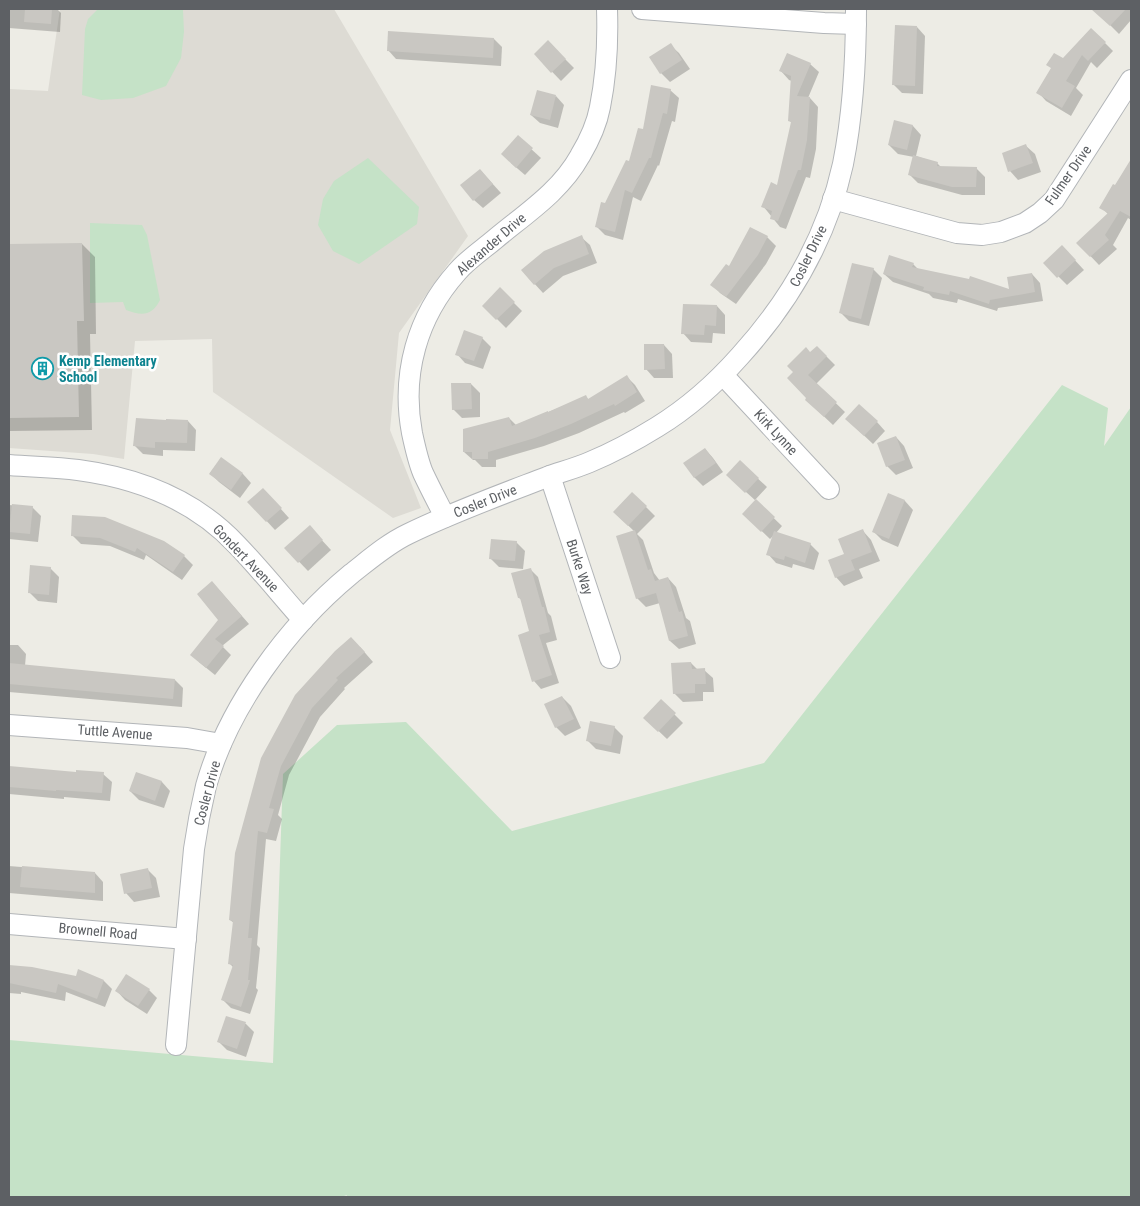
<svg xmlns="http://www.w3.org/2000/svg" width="1140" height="1206" font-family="'Roboto Condensed',sans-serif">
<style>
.education{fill:#dddbd4}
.green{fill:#c5e2c7}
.shadow{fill:#0003}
.building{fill:#c9c7c2}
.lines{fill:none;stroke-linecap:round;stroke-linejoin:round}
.minor-casing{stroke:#b2b5b8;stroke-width:22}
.minor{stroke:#fff;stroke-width:20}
.labels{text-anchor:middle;stroke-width:5;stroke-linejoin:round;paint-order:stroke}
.street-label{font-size:14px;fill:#5d6064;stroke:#fff}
.culture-label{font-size:14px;font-weight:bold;fill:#0d838f;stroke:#fff;text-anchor:start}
</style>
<rect width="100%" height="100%" fill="#edece5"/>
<path class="education" d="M 60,9 L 334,9 L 468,236 L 399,333 L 390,430 L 421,508 L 393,518 L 213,392 L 212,339 L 135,341 L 124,459 L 93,454 L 9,448 L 9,89 L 48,91 Z"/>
<g class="green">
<path d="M 98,9 L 183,10 L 184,32 L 181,58 L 166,86 L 133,98 L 101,100 L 82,95 L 85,29 L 88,19 Z"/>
<path d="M 368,158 L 419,207 L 417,224 L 359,264 L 333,251 L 318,225 L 323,199 L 334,181 Z"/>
<path d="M 90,223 L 142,225 L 147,235 L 160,300 C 152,316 142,316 126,310 L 123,302 L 90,303 Z"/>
<path d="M 1062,385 L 1108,408 L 1104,446 L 1131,407 L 1131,1197 L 346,1197 L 347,1195 L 341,1197 L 9,1197 L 9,1040 L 273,1063 L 283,774 L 337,725 L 406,722 L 512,831 L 764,763 Z"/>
</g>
<g class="shadow">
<path d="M 9,9 L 57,9 L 61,13 L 60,32 L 9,28 Z"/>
<path d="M 1100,9 L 1131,9 L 1131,20 L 1119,34 L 1097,12 Z"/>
<path d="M 917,27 L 925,36 L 923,94 L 902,93 L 893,84 Z"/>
<path d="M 494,39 L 502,47 L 501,66 L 396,59 L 388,50 Z"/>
<path d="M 548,42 L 574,68 L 561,81 L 535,54 Z"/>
<path d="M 1105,43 L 1113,51 L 1097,68 L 1091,62 L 1076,88 L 1083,95 L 1071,116 L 1046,101 L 1038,92 L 1052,68 L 1064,60 Z"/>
<path d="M 670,45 L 679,53 L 690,69 L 670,82 L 661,73 L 651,58 Z"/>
<path d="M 810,64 L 819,72 L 808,98 L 810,98 L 818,107 L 816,149 L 810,178 L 806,177 L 786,229 L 780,227 L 763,206 L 778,187 L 792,123 L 790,121 L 792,81 L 789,80 L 781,71 Z"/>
<path d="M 670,90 L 679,98 L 675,122 L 672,121 L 659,166 L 658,165 L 641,201 L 633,197 L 623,240 L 605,235 L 597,227 L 606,204 L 629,163 L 644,131 Z"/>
<path d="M 556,96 L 564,105 L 558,128 L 540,123 L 531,115 Z"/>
<path d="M 895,122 L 913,126 L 921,135 L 916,156 L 937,163 L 942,168 L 976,168 L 985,177 L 985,195 L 962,195 L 918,183 L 909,174 L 914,157 L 898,154 L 889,145 Z"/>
<path d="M 518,137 L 541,158 L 525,175 L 511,163 Z"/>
<path d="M 1026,146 L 1035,154 L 1041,172 L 1018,180 L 1010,171 Z"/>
<path d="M 1131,162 L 1131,220 L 1128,218 L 1113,245 L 1117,249 L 1099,265 L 1078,243 L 1108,214 L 1101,207 Z"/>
<path d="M 480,170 L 501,193 L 483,208 L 474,200 Z"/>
<path d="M 581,237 L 590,245 L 597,263 L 563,276 L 543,293 L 522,270 Z"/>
<path d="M 767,237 L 776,246 L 766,264 L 736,304 L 720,293 L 712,284 Z"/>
<path d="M 82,244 L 95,257 L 96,334 L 90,334 L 92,430 L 9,431 L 9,245 Z"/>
<path d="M 1071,256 L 1084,270 L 1067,285 L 1045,263 Z"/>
<path d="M 913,264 L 919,270 L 1010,291 L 1032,274 L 1040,283 L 1043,301 L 998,308 L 997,311 L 958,299 L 957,303 L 933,298 L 929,294 L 893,282 L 884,274 Z"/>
<path d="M 873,269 L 882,278 L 869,326 L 849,321 L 840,312 Z"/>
<path d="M 500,289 L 522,311 L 506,328 L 484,306 Z"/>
<path d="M 717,306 L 725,315 L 725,334 L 713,333 L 712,343 L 691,342 L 683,333 Z"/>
<path d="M 482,338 L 491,347 L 483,369 L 465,363 L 457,354 Z"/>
<path d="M 664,345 L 672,354 L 673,378 L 654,378 L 646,369 Z"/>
<path d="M 817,347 L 835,365 L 816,384 L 845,412 L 833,425 L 815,408 L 808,398 L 795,372 Z"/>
<path d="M 627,377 L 635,385 L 645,401 L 625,413 L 624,412 L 579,433 L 544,446 L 496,460 L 496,467 L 482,467 L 475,460 L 473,460 L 464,452 L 509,418 L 516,425 L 586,397 L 589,400 Z"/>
<path d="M 471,384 L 480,393 L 480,417 L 462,418 L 453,409 Z"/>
<path d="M 188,421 L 196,430 L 195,451 L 163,450 L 163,456 L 143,454 L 135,446 Z"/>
<path d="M 877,422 L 885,431 L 873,444 L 855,427 Z"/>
<path d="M 896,437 L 904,446 L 913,468 L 896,475 L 887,466 Z"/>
<path d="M 705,449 L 713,458 L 723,472 L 703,486 L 695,478 L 685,463 Z"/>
<path d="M 221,459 L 243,474 L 251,483 L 240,498 L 219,482 L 210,473 Z"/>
<path d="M 740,462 L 767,487 L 755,500 L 782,526 L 776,533 L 810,544 L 819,553 L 814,570 L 793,564 L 792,568 L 776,563 L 768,554 L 774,535 L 770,539 L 744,514 L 756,501 L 736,483 Z"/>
<path d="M 632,493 L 655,516 L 637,534 L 643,540 L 654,573 L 660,581 L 668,578 L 676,587 L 686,618 L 690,621 L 696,644 L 679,649 L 670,641 L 660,603 L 646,607 L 637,598 L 635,532 L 614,512 Z"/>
<path d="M 889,495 L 905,501 L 913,510 L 898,547 L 882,540 L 873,531 Z"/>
<path d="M 271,498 L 289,518 L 275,530 L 249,502 Z"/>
<path d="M 9,505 L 32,507 L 41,516 L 38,542 L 9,539 Z"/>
<path d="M 74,517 L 184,556 L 193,565 L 182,580 L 146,555 L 144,560 L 110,546 L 81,544 L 73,536 Z"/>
<path d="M 863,531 L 871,540 L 880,561 L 859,569 L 863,578 L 844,586 L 836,577 L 846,555 Z"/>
<path d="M 318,536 L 331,550 L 308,571 L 286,548 Z"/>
<path d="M 516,542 L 525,551 L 523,569 L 499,567 L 490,558 Z"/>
<path d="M 50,568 L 59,577 L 57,603 L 38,601 L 29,592 Z"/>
<path d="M 530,569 L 538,577 L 548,613 L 551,616 L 557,640 L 546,643 L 559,683 L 541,689 L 534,681 L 531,632 L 522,600 L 519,598 Z"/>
<path d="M 220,591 L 249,624 L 222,646 L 231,655 L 215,675 L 199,662 L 220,620 Z"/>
<path d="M 9,645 L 18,645 L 26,654 L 25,666 L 175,680 L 183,688 L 182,707 L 9,692 Z"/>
<path d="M 360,647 L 373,662 L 344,688 L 345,689 L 320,717 L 289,775 L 278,815 L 282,819 L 276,841 L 266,839 L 257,945 L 260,948 L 256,988 L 258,990 L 250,1014 L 231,1008 L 223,1000 L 234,968 L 230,964 L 234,923 L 230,920 L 263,758 Z"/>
<path d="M 691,663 L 698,670 L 704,670 L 713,678 L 714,692 L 703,692 L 703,701 L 683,702 L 674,693 Z"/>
<path d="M 562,697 L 571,706 L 581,728 L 565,736 L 556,727 Z"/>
<path d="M 661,701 L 683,723 L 667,739 L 645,718 Z"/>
<path d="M 614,727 L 623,736 L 620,754 L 596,749 L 587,740 Z"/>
<path d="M 9,767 L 77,773 L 103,774 L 112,782 L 110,801 L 64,797 L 64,799 L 9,794 Z"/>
<path d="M 137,773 L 162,782 L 170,791 L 164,808 L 139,800 L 130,791 Z"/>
<path d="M 9,866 L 95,873 L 103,882 L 103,901 L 9,893 Z"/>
<path d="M 147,869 L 156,878 L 160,897 L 134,902 L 126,893 Z"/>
<path d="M 9,966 L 32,968 L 76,978 L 104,981 L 112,989 L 105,1007 L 66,992 L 65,1001 L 21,992 L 21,994 L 9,993 Z"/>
<path d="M 149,990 L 157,998 L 147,1014 L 125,1000 L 117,991 Z"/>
<path d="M 227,1017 L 246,1024 L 254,1032 L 246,1057 L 227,1050 L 219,1042 Z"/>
</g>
<g class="building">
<path d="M 25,9 L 52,9 L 51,24 L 24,22 Z"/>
<path d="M 1091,9 L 1126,9 L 1110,26 Z"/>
<path d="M 895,25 L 917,26 L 915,86 L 892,85 Z"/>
<path d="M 1091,28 L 1106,42 L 1088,61 L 1082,55 L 1066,81 L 1075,86 L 1062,108 L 1036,93 L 1051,68 L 1046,65 L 1054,53 L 1063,58 Z"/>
<path d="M 388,31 L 494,38 L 493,58 L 387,51 Z"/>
<path d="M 548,40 L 566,59 L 551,73 L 534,54 Z"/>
<path d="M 671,43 L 682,60 L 660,74 L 649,57 Z"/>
<path d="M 787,53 L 811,63 L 797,96 L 810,97 L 807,140 L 801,170 L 798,170 L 778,221 L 770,219 L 772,211 L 761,207 L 771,182 L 777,185 L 791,122 L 788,121 L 791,76 L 779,71 Z"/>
<path d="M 651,85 L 671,89 L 667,114 L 663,113 L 651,158 L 649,158 L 632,193 L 625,190 L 615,232 L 595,227 L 601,202 L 605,203 L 626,160 L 629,161 L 638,128 L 643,129 Z"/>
<path d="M 537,90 L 556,95 L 550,120 L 530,115 Z"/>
<path d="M 894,120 L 913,125 L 907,150 L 888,145 Z"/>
<path d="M 518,135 L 533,148 L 516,168 L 501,154 Z"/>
<path d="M 1026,144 L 1033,163 L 1008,172 L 1002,153 Z"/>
<path d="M 913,155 L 938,162 L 937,166 L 977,167 L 976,187 L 952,187 L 908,175 Z"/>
<path d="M 1131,159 L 1131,217 L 1120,211 L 1105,235 L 1109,240 L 1090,257 L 1076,243 L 1108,213 L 1099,208 L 1113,184 L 1115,185 Z"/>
<path d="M 480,169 L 493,184 L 473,201 L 460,185 Z"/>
<path d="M 750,227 L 768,236 L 758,255 L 726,297 L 710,285 L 726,264 L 729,266 Z"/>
<path d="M 582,235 L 589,254 L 554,268 L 534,285 L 521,270 L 544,251 Z"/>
<path d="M 82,243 L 84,321 L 77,321 L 79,417 L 9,418 L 9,244 Z"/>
<path d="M 1062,245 L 1076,260 L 1057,278 L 1043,263 Z"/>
<path d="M 889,255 L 914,263 L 912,267 L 969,279 L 970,276 L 1009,289 L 1007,277 L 1032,273 L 1035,292 L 990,300 L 989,304 L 950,291 L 949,295 L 923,290 L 924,287 L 883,274 Z"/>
<path d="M 852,263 L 874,268 L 861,319 L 839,313 Z"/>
<path d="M 500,287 L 515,302 L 496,320 L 482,306 Z"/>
<path d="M 683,304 L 717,305 L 716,326 L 705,325 L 704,335 L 681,334 Z"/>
<path d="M 464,330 L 483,337 L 474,361 L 455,355 Z"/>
<path d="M 644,344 L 664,344 L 665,369 L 644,370 Z"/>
<path d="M 817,346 L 827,356 L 808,375 L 837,402 L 824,417 L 805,400 L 806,398 L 787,378 L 793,372 L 787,366 L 806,347 L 810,352 Z"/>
<path d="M 627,375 L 637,392 L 615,406 L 614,404 L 571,424 L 535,438 L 488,452 L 488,459 L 472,459 L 472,452 L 463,452 L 463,429 L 509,417 L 512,426 L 548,411 L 548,412 L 586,395 L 588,399 Z"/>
<path d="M 451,383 L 471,383 L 472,409 L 452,410 Z"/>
<path d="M 859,404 L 878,421 L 864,436 L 845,419 Z"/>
<path d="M 136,418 L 166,420 L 166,419 L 188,420 L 187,443 L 155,442 L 155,448 L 133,446 Z"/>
<path d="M 896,436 L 905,460 L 886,467 L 877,443 Z"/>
<path d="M 705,448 L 716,463 L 694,478 L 683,463 Z"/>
<path d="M 221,457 L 243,473 L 231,490 L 209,474 Z"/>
<path d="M 740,460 L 759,478 L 745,493 L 726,475 Z"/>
<path d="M 263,488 L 282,508 L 266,522 L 247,502 Z"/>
<path d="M 632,492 L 647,506 L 628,526 L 613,512 Z"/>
<path d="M 888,493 L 905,500 L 889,539 L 872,532 Z"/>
<path d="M 756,499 L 775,517 L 761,532 L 742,514 Z"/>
<path d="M 12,504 L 33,506 L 30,534 L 9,532 Z"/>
<path d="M 72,515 L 105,517 L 164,541 L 185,555 L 173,572 L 137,548 L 135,552 L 100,538 L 71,536 Z"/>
<path d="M 310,525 L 323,540 L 298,563 L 284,548 Z"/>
<path d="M 863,529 L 872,552 L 851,560 L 855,570 L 835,578 L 828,560 L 844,554 L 838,539 Z"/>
<path d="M 635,530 L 648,570 L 651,569 L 655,581 L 668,577 L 679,612 L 682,611 L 688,636 L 669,641 L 656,593 L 636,599 L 616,536 Z"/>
<path d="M 774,531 L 811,543 L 805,563 L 785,556 L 784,560 L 766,555 Z"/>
<path d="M 491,539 L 517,541 L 515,561 L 489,559 Z"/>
<path d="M 30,565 L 51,567 L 49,595 L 28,593 Z"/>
<path d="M 531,568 L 542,607 L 544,607 L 550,632 L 539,635 L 552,675 L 532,682 L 518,635 L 529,631 L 520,598 L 518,598 L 511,573 Z"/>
<path d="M 212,581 L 242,616 L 215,639 L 224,646 L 206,668 L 190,655 L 218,620 L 197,594 Z"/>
<path d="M 351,637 L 365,652 L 336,678 L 338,680 L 312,708 L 281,766 L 269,808 L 274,809 L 267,833 L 258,831 L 248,938 L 252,938 L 248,980 L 250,980 L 241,1007 L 221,1000 L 233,965 L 228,964 L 233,921 L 229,920 L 235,853 L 261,758 L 295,695 L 335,651 Z"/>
<path d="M 691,662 L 692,669 L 705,668 L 706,684 L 695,684 L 695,693 L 673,694 L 671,663 Z"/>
<path d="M 9,663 L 175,679 L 173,699 L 9,684 Z"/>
<path d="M 562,696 L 574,719 L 555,728 L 544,704 Z"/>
<path d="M 661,699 L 676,713 L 658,732 L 643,718 Z"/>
<path d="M 590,721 L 615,726 L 611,746 L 586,741 Z"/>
<path d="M 9,766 L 76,772 L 76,770 L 104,772 L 102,793 L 56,790 L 56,791 L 9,787 Z"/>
<path d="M 136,772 L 162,781 L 155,801 L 129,791 Z"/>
<path d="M 22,866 L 95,872 L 95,893 L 20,887 Z"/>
<path d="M 148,868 L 152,888 L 124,894 L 120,874 Z"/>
<path d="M 9,965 L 32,967 L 76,976 L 78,969 L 104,980 L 97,999 L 58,984 L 56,993 L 9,983 Z"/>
<path d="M 126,974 L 150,989 L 138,1006 L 115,991 Z"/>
<path d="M 226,1016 L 246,1022 L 237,1049 L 217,1042 Z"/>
</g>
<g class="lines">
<defs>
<g id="minor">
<path d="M 642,9 L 824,23 L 856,24"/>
<path d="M 833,199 L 957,233 L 982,235 L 1001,232 L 1025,223 L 1040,213 L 1054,200 L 1131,80"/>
<path d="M 723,375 L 829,489"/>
<path d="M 9,465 C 32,467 55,467 78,470 C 138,478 195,500 237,545 C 260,569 281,595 303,620"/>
<path d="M 550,476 L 610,658"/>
<path d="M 445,517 C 438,503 430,488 423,473 C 418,461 415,447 412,433 C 401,374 417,317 457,272 C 467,260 482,250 494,240 C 525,214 560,192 580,156 C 589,141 597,123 600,107 C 606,77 608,39 607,9"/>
<path d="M 9,725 L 187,738 L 221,744"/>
<path d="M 9,924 L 186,939"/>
<path d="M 176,1045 L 194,849 C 197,828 201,807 206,786 C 228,707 288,626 351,574 C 369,560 387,544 408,534 C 453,512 500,495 547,477 C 561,472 576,468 590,462 C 614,452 636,440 657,427 C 688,408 716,383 740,356 C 790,301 827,237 843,164 C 853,114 856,60 856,9"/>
</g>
</defs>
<use href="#minor" class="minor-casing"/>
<use href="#minor" class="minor"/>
</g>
<defs>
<symbol id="building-ring" viewBox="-11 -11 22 22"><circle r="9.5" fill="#fff" stroke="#0f9aa8" stroke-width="1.5"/><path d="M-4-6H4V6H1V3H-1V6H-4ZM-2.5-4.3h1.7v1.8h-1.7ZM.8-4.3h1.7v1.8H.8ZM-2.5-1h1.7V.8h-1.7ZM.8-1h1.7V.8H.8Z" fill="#0f9aa8"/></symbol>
</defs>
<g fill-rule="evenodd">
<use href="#building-ring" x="30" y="356" width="25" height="25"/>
</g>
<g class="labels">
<g class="street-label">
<text transform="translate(1068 175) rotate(-55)" y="5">Fulmer Drive</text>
<text transform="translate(491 244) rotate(-41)" y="5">Alexander Drive</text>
<text transform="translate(808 256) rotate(-64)" y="5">Cosler Drive</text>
<text transform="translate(776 432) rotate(47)" y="5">Kirk Lynne</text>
<text transform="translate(485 501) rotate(-22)" y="5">Cosler Drive</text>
<text transform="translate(246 558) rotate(46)" y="5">Gondert Avenue</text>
<text transform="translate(580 567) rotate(72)" y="5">Burke Way</text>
<text transform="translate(115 732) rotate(4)" y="5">Tuttle Avenue</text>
<text transform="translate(207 793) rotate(-75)" y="5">Cosler Drive</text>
<text transform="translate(98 931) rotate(5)" y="5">Brownell Road</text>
</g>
<g class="culture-label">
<text x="59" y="366">Kemp Elementary<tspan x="59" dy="16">School</tspan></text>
</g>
</g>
<rect width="1140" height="1206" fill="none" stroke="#5d6064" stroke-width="20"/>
</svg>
